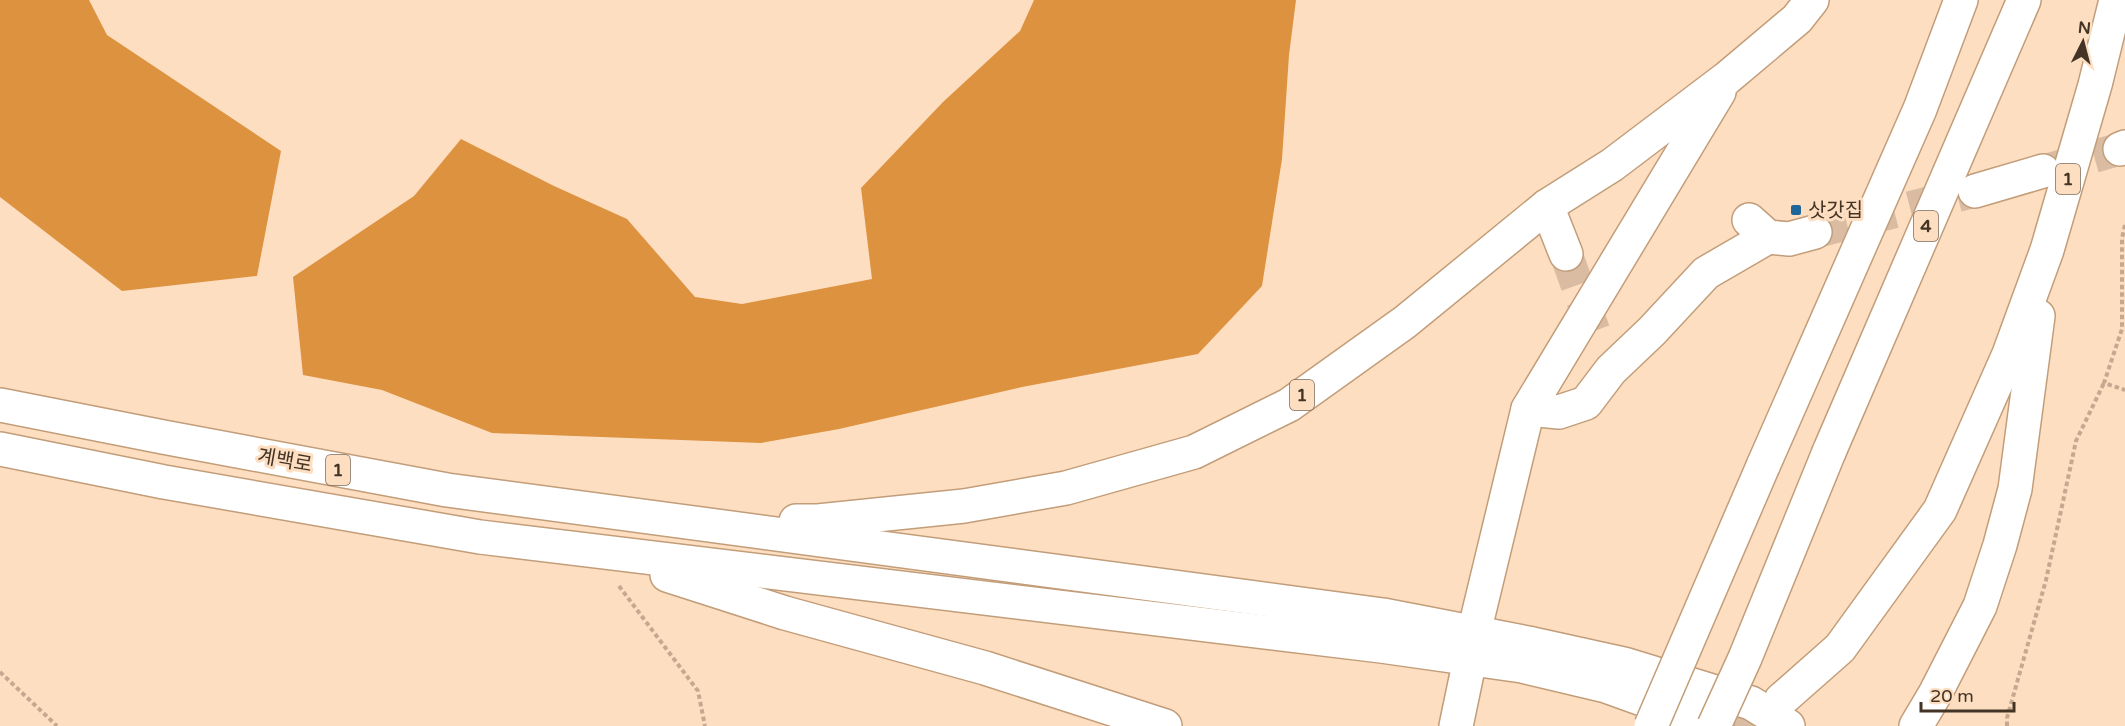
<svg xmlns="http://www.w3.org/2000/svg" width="2125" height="726" font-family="'Varela Round','Noto Sans KR',sans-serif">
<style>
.forest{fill:#dd9240}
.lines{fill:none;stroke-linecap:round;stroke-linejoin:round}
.minor-tunnel{stroke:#d9bca2;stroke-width:33;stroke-dasharray:33 16;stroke-linecap:butt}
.major-tunnel{stroke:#d9bca2;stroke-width:33;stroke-dasharray:33 16;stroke-linecap:butt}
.minor-casing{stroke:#c29d79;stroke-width:36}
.major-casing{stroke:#c29d79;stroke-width:36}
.path{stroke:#c4a990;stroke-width:4;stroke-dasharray:4.5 3;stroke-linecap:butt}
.minor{stroke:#fff;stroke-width:33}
.major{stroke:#fff;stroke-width:33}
.major-bridge-casing{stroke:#c29d79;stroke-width:36;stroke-linecap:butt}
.major-bridge{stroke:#fff;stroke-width:33}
.poi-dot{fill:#1e669a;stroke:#fedec1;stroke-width:2}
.labels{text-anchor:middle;stroke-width:6;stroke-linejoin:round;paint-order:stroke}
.shield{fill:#fedec1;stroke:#7b6754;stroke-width:1.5}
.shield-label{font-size:18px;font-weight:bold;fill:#433425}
.poi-label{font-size:20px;fill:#433425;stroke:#fedec1;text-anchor:start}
.street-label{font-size:20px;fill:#433425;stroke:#fedec1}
</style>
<rect width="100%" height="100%" fill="#fedec1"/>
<g class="forest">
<path d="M 0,0 L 89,0 L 107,35 L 281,151 L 257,276 L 122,291 L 0,197 Z"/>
<path d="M 1034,0 L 1296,0 L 1289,55 L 1282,159 L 1262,286 L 1198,354 L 1022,387 L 839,429 L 761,443 L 492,433 L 382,390 L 303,375 L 293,277 L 414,196 L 461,139 L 554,186 L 627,219 L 695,297 L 742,304 L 872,279 L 861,188 L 943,102 L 1020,31 Z"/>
</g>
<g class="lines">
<g class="minor-tunnel">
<path d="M 2047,170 L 2120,149"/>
<path d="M 1815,232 L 1975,191"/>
<path d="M 1566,254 L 1598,343"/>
</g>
<path class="major-tunnel" d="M 1731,726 L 1781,700"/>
<defs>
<g id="minor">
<path d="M 2120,149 L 2125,147"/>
<path d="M 1975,191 L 2043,171"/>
<path d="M 1547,206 L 1566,254"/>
<path d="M 1749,220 L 1768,237 L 1789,239 L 1815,232"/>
<path d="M 1528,409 L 1559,412 L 1586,403 L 1611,370 L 1652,331 L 1706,273 L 1768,237"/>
</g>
<g id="major">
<path d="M 0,405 L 163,437 L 447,490 L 1383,615 L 1533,644 L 1624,664 L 1751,703 L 1788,726"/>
<path d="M 0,449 L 164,482 L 480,537 L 1381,646 L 1522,666 L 1606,686 L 1717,726"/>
<path d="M 1829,452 L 2024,0"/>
<path d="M 1763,466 L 1920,109 L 1961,0"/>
<path d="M 796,521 L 818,521 L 964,506 L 1066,488 L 1194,452 L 1289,405 L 1405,322 L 1547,206 L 1612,165 L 1727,78 L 1797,19 L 1812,0"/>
<path d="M 667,575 L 785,613 L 985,668 L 1165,726"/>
<path d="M 1781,700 L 1840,648 L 1940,510 L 2009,354 L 2047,250 L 2095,85 L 2116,0"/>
<path d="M 1456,726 L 1470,659 L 1470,649 L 1528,409 L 1719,92"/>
<path d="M 1916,726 L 1935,694 L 1980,606 L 2000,545 L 2015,489 L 2038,316"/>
</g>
</defs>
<use href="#minor" class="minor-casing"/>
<use href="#major" class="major-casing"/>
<g class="path">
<path d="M 2125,225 L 2122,238 L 2122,329 L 2104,383 L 2125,390"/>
<path d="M 619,586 L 698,691 L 705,726"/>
<path d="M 0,672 L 57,726"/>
<path d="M 2007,726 L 2007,718 L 2046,580 L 2076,441 L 2104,383"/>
</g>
<use href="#minor" class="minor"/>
<use href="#major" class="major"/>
<defs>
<g id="major-bridge">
<path d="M 1651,726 L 1763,466"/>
<path d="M 1714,726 L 1745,658 L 1829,452"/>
</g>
</defs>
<use href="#major-bridge" class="major-bridge-casing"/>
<use href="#major-bridge" class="major-bridge"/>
</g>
<rect class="poi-dot" x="1790" y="204" width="12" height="12" rx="3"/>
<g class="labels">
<g class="shield">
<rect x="2056" y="164" width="24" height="30" rx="4.5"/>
<rect x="1914" y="211" width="24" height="30" rx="4.5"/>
<rect x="1290" y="380" width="24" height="30" rx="4.5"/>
<rect x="326" y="455" width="24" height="30" rx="4.5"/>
</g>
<g class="shield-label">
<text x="2068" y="185">1</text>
<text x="1926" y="232">4</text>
<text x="1302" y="401">1</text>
<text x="338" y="476">1</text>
</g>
<g class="poi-label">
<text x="1808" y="217">삿갓집</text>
</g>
<g class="street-label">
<text transform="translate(285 460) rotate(10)" y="7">계백로</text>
</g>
</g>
<g transform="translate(2083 42) rotate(6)" stroke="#fedec1" stroke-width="4.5" paint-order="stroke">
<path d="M0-4.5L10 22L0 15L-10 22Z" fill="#433425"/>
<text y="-9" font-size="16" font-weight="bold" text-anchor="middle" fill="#433425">N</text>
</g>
<path d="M1921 702v9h93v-9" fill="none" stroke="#433425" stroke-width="3"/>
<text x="1930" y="702" font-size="18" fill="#433425" stroke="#fedec1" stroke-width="4.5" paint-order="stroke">20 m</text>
</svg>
